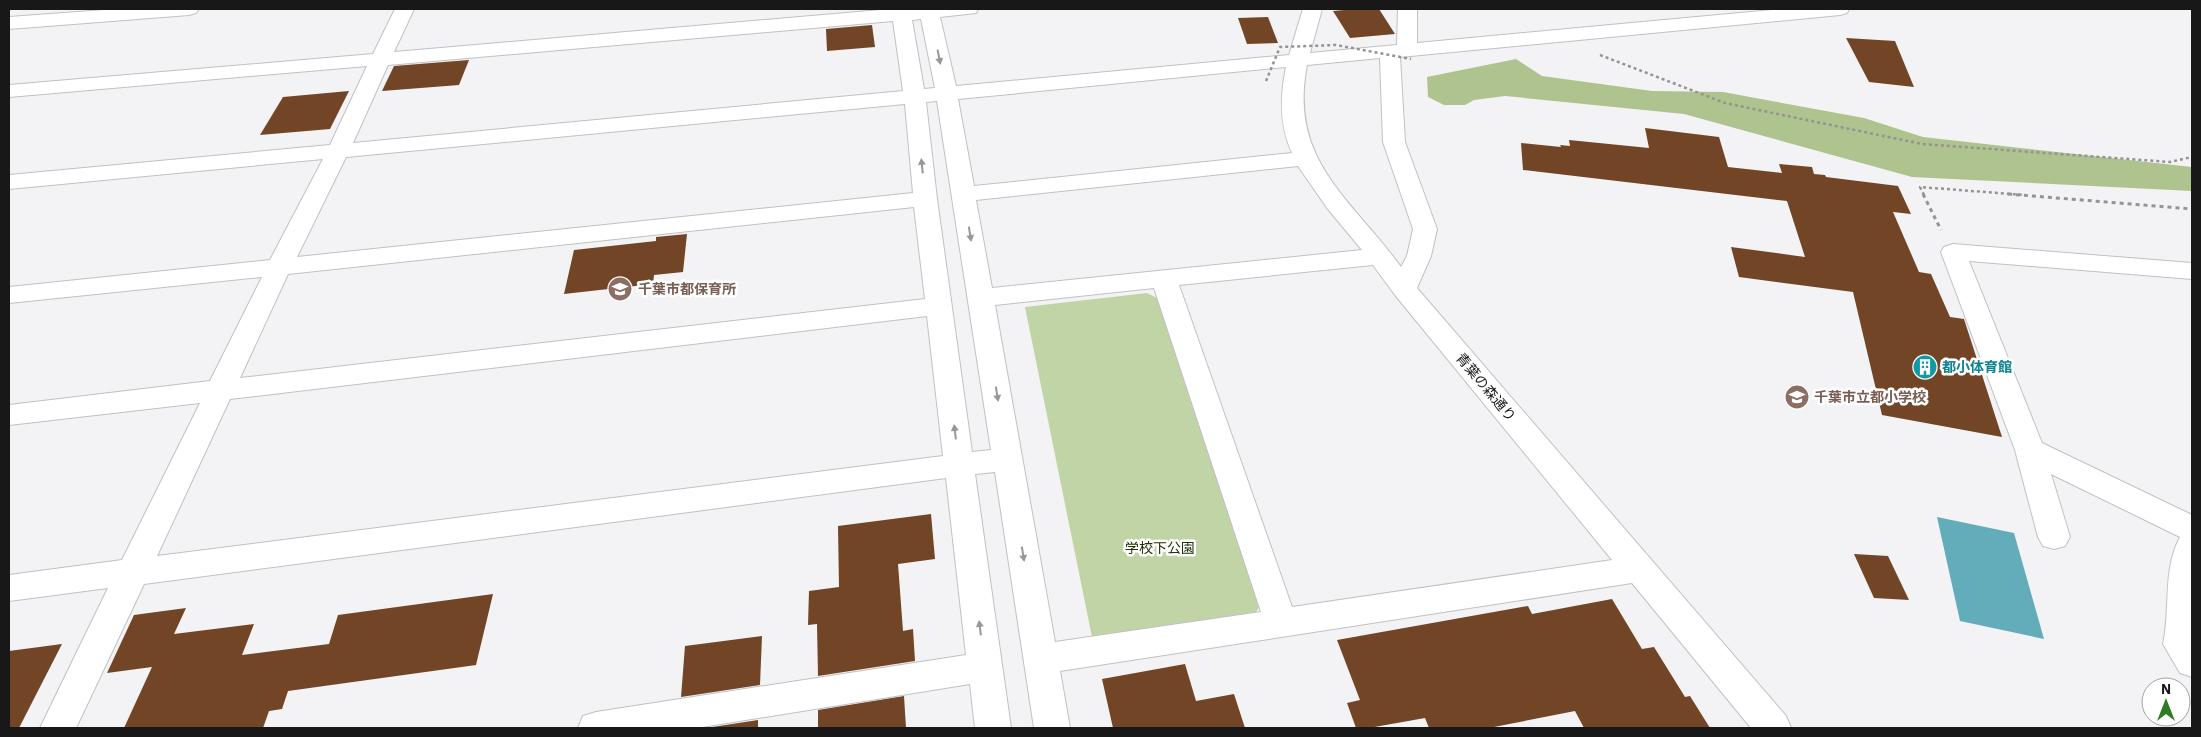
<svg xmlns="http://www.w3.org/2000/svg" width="2201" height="737" font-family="'IBM Plex Sans','Noto Sans JP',sans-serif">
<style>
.green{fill:#c1d4a6}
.forest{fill:#aec38e}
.water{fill:#63acb9}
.building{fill:#714526}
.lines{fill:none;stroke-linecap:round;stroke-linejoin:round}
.minor-casing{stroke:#c1c1c4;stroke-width:2}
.path-far1{stroke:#949495;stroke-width:2.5;stroke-dasharray:3 3;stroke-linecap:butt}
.path{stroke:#949495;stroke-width:3;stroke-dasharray:4 4;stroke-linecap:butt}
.minor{fill:#fff;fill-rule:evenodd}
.path-bridge{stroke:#949495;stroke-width:2.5;stroke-dasharray:3 3;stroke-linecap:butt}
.oneway{fill:#979797}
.labels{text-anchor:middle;stroke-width:5;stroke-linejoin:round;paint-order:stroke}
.education-label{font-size:14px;font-weight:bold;fill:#785e54;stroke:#fff;text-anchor:start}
.culture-label{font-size:14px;font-weight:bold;fill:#0d838f;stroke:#fff;text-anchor:start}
.street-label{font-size:14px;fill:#181818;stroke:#fff}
.park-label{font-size:14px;fill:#222f07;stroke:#fff}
</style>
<rect width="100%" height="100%" fill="#f3f3f5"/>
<path class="green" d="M 1147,293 L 1169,304 L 1266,596 L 1250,622 L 1093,642 L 1025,307 Z"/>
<path class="forest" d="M 1516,59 L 1542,76 L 1652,91 L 1723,92 L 1864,118 L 1923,137 L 2192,167 L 2192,191 L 1912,177 L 1684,114 L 1505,96 L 1474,100 L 1465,105 L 1444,105 L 1428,97 L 1427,77 Z"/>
<path class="water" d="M 1937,517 L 2014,533 L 2044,639 L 1960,621 Z"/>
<g class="building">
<path d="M 1355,9 L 1379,9 L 1395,34 L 1350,38 L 1333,11 Z"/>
<path d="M 1268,17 L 1278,43 L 1247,44 L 1238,18 Z"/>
<path d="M 872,25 L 875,47 L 827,51 L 826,29 Z"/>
<path d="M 1846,38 L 1895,41 L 1914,87 L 1869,82 Z"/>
<path d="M 469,60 L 459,85 L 382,91 L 394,66 Z"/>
<path d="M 349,91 L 330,129 L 260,135 L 283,97 Z"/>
<path d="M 1645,128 L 1719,137 L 1728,167 L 1782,173 L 1779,164 L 1812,167 L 1814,174 L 1825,175 L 1826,177 L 1898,186 L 1911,214 L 1893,212 L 1919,272 L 1931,274 L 1950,317 L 1964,319 L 2002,437 L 1882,415 L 1853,292 L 1739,277 L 1731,247 L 1805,257 L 1787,201 L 1523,170 L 1521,143 L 1561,147 L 1560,145 L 1570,146 L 1569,140 L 1649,148 Z"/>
<path d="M 687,234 L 683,272 L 654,275 L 653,284 L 564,294 L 574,250 L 656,241 L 656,237 Z"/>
<path d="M 931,514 L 935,559 L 898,564 L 903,631 L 913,629 L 915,661 L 818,676 L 817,624 L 808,625 L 809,591 L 839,587 L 838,526 Z"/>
<path d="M 1854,554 L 1888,556 L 1909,600 L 1874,598 Z"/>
<path d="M 493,594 L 476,665 L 288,691 L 282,709 L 269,711 L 263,728 L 124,728 L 152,667 L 107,673 L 134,615 L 186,608 L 174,634 L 254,624 L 242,655 L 329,644 L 338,615 Z"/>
<path d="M 1612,599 L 1642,649 L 1654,647 L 1685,697 L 1690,696 L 1710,728 L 1584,728 L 1575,711 L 1489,728 L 1429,728 L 1425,718 L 1369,728 L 1356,728 L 1347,703 L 1360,700 L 1337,640 L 1528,606 L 1532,614 Z"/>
<path d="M 762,636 L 760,685 L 681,697 L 685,646 Z"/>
<path d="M 62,644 L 19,728 L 9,728 L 9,651 Z"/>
<path d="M 1185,664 L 1196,701 L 1234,694 L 1245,728 L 1113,728 L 1102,679 Z"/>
<path d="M 904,696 L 906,728 L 818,728 L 818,710 Z"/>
<path d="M 758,720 L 758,728 L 706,728 Z"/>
</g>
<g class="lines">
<defs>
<g id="minor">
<path d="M 118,9 L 199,9 L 196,13 L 189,15 L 9,29 L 9,17 Z"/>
<path d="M 395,9 L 414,9 L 394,52 L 892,9 L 978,9 L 976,13 L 940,17 L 956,86 L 1289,55 L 1303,9 L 1322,9 L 1310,53 L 1397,45 L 1398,9 L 1417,9 L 1417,43 L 1782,9 L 1849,9 L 1847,13 L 1840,15 L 1400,57 L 1405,142 L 1437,229 L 1431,256 L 1417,288 L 1786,716 L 1791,728 L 1751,728 L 1632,583 L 1060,671 L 1070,728 L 1034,728 L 995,472 L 975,474 L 1011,728 L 975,728 L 970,684 L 696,728 L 578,728 L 583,716 L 596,712 L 966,655 L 946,478 L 144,584 L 76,728 L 40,728 L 108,588 L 9,601 L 9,575 L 122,560 L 200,403 L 9,425 L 9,405 L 210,381 L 262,277 L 9,303 L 9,287 L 270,260 L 323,159 L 9,189 L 9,175 L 330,145 L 367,66 L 9,97 L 9,85 L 373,54 ZM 921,19 L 935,88 L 924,89 L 912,20 ZM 893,21 L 903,91 L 353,143 L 388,65 ZM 1380,58 L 1383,142 L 1413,229 L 1407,256 L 1401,267 C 1352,199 1288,161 1307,65 ZM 1286,67 C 1280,96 1279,125 1292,153 L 974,186 L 958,99 ZM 937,101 L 991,450 L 972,452 L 937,199 L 926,102 ZM 905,104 L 913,193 L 297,257 L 346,157 ZM 1298,166 L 1327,208 L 1362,250 L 992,288 L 976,200 ZM 914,207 L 925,299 L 240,378 L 288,274 ZM 1373,265 L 1395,295 L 1612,560 L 1292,607 L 1179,285 ZM 1154,288 L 1261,612 L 1055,642 L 995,305 ZM 927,316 L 943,456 L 157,556 L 230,399 Z"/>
<path d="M 1953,244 L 2192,263 L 2192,279 L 1969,261 L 2042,443 L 2192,515 L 2192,677 L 2180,673 L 2163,644 C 2171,608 2162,571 2180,537 L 2051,474 L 2070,537 L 2065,546 L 2054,549 L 2043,546 L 2038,537 L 2015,450 L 1941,252 L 1944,247 Z"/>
</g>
</defs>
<use href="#minor" class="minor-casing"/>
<g class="path-far1">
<path d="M 1600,55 L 1725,103 L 1922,144 L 2170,162 L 2192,157"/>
<path d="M 1924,195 L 1920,187 L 2024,195"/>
</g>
<g class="path">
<path d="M 1923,194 L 1941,230"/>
<path d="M 2008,194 L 2192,209"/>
</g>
<use href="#minor" class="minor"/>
<path class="path-bridge" d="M 1266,81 L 1280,47 L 1336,45 L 1411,59"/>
</g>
<defs><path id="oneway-solid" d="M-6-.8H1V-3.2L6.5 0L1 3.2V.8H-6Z" transform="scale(1.25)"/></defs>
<g class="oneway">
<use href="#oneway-solid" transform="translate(939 57) rotate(79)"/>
<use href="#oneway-solid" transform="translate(922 166) rotate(-96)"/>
<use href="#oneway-solid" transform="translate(970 234) rotate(81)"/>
<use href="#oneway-solid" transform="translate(997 394) rotate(81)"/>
<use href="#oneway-solid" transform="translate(955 432) rotate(-97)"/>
<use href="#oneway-solid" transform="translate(1023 554) rotate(81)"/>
<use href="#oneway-solid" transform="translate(980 628) rotate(-97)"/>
</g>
<defs>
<symbol id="school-disc" viewBox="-11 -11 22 22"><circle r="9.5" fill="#8d6e63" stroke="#fff"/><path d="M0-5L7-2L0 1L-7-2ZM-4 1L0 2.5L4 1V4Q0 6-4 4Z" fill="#fff"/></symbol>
<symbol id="building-disc" viewBox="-11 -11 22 22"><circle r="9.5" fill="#0f9aa8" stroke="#fff"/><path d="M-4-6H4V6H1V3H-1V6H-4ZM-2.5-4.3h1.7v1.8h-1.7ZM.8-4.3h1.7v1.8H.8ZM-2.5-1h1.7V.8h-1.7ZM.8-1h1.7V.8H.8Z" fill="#fff"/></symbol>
</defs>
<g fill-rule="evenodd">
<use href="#school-disc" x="606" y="275" width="28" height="28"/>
<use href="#building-disc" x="1911" y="353" width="28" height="28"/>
<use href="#school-disc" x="1783" y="383" width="28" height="28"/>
</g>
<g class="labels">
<g class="education-label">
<text x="638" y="294">千葉市都保育所</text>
<text x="1814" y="402">千葉市立都小学校</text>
</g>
<g class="culture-label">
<text x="1942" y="372">都小体育館</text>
</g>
<g class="street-label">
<text transform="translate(1486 387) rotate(50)" y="5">青葉の森通り</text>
</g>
<g class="park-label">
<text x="1160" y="553">学校下公園</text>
</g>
</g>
<rect width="2201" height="737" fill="none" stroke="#181818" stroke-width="20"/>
<g transform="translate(2166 702)"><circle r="24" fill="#ffffff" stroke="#a3a3a3"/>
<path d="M0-4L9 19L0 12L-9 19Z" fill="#2d7b23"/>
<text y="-8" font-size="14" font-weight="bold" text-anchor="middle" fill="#181818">N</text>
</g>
</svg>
